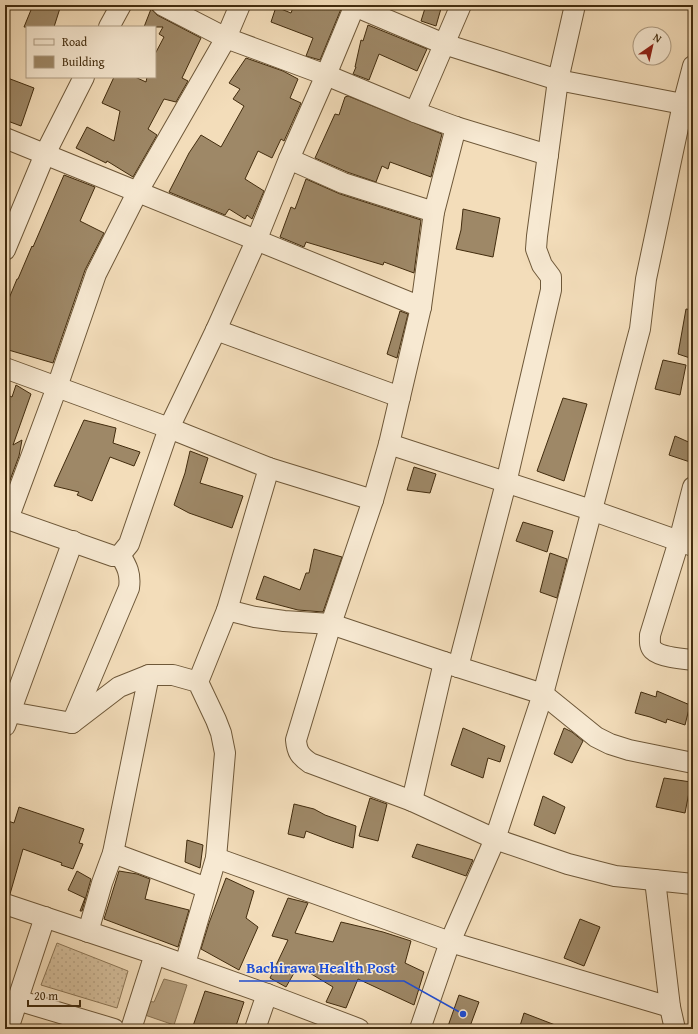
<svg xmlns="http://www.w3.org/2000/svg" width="698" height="1034" font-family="'Gentium Book Plus',serif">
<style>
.grass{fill:url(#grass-dots);stroke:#8c7656}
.water{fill:#b7a180;stroke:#887252}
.building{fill:#9e8867;stroke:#422c0e}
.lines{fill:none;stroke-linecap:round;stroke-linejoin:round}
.minor-casing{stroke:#6e5839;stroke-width:22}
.minor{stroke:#f7e9d2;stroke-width:20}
.leader{fill:none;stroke:#1d4ed8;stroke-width:1.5}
.callout-dot{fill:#1d4ed8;stroke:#f7e9d2;stroke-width:1.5}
.callout-label{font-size:15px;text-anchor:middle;font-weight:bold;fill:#1d4ed8;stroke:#f7e9d2;stroke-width:3;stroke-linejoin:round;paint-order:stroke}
</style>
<defs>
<pattern id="grass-dots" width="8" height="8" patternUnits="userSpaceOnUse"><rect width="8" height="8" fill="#d5bf9d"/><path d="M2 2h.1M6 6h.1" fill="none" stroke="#b8a486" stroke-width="1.8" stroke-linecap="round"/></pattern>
</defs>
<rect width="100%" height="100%" fill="#f3ddba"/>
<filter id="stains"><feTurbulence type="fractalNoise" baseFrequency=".005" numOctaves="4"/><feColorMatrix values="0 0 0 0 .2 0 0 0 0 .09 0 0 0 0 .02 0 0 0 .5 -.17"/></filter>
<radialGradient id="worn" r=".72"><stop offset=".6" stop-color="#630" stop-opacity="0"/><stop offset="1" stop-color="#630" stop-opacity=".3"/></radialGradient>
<path class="grass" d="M 57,943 L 128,971 L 117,1008 L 41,985 Z"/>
<path class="water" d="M 164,979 L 187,985 L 174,1025 L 142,1014 L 147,1001 L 154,1002 Z"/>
<g class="building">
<path d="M 33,5 L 61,5 L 54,27 L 24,27 Z"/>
<path d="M 294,5 L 329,5 L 341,9 L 320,60 L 306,56 L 313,38 L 271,22 L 276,7 L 291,13 Z"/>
<path d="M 426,5 L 442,5 L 436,26 L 421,21 Z"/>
<path d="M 151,9 L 157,15 L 201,38 L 182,78 L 188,81 L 176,102 L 164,99 L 148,129 L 157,135 L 133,177 L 107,161 L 106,163 L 76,148 L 87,127 L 114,141 L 120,111 L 102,103 L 114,77 L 135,77 L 146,82 L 147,77 L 155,77 L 155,54 L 164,37 L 159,34 L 163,27 L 144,27 Z"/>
<path d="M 368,25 L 427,49 L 417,71 L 379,54 L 369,80 L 353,74 L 356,67 L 355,67 L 361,40 L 363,41 Z"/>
<path d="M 246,58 L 283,71 L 298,79 L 290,98 L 301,103 L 284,141 L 281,139 L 272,158 L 258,151 L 245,179 L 264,191 L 252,219 L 247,215 L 245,219 L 229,209 L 225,215 L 169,192 L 189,153 L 201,135 L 221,147 L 244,106 L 233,99 L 240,89 L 229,83 Z"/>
<path d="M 5,77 L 34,88 L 21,126 L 5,120 Z"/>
<path d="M 348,96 L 442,134 L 431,177 L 390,162 L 388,169 L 382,166 L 376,182 L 347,172 L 315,158 L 335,114 L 339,115 L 345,97 Z"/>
<path d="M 64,175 L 95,187 L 80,221 L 104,233 L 85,270 L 53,363 L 5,349 L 5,308 L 17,279 L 18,279 L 32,246 L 33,247 Z"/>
<path d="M 306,179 L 340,194 L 421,220 L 414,273 L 384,262 L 383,265 L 306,242 L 304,247 L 280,237 L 291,207 L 295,209 Z"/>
<path d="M 463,209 L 500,218 L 493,257 L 456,249 L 461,230 Z"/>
<path d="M 686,309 L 693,310 L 693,359 L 678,354 Z"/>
<path d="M 400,311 L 408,314 L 397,358 L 387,354 Z"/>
<path d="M 663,360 L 686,365 L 680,395 L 655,389 Z"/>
<path d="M 16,385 L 31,394 L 13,445 L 22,440 L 19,456 L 6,491 L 5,491 L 5,394 L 12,397 Z"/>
<path d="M 563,398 L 587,404 L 564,481 L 537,471 Z"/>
<path d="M 84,420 L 116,428 L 113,443 L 140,452 L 134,466 L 110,457 L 92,501 L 77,495 L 79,492 L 54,486 Z"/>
<path d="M 675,436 L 693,444 L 693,463 L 669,455 Z"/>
<path d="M 190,451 L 208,458 L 200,483 L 243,496 L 232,528 L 189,513 L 174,505 L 185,473 Z"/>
<path d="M 414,467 L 436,474 L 430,493 L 407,490 Z"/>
<path d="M 523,522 L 553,531 L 547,552 L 516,541 Z"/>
<path d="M 314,549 L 342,557 L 323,612 L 298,610 L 256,599 L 264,576 L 300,590 L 306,573 L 309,573 Z"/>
<path d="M 550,553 L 567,559 L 557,598 L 540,592 Z"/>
<path d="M 657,691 L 690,705 L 685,725 L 667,719 L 666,723 L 650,717 L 635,713 L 641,692 L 656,697 Z"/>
<path d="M 463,728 L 505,746 L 500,762 L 488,758 L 483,778 L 451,765 Z"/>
<path d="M 564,728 L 572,732 L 583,741 L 572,763 L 554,754 Z"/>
<path d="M 664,778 L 691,782 L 685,813 L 656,807 Z"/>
<path d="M 543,796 L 565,807 L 555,834 L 534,825 Z"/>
<path d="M 370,798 L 387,804 L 378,841 L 359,836 Z"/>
<path d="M 294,804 L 314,809 L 325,815 L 356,826 L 353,848 L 332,841 L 306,831 L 304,838 L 288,834 Z"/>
<path d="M 19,807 L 84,829 L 79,843 L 83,844 L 73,869 L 61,865 L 62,863 L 23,849 L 10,894 L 5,893 L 5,820 L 14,823 Z"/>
<path d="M 187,840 L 203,845 L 200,868 L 185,862 Z"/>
<path d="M 417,844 L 473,860 L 466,876 L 412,857 Z"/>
<path d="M 77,871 L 91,879 L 82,911 L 80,911 L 85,898 L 68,890 Z"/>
<path d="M 119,871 L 137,874 L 150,879 L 145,899 L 189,910 L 178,947 L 104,919 Z"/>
<path d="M 226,878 L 254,891 L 246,918 L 258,927 L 239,970 L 201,949 L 209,923 Z"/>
<path d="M 288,898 L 308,903 L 295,933 L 333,942 L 341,922 L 383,932 L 411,941 L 405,963 L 424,972 L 414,1005 L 358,979 L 346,1008 L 326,1002 L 333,987 L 298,966 L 286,987 L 270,978 L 288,940 L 272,936 Z"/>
<path d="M 580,919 L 600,927 L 584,966 L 564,958 Z"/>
<path d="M 205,991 L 244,1002 L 235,1029 L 192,1029 Z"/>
<path d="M 459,995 L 479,1002 L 469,1029 L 447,1029 Z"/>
<path d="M 524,1013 L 563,1028 L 563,1029 L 519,1029 Z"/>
</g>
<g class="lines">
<defs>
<g id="minor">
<path d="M 162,5 L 226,38 L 326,75 L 415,112 L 456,127 L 548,155"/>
<path d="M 352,5 L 444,44 L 558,80 L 693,106"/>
<path d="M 109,27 L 121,5"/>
<path d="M 415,112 L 461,5"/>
<path d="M 456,127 L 434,212 L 421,307 L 389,444 L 373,500 L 331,624 L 296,740 C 297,752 300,756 310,763 L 412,801 L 495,839 L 568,864 L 615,876 L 693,884"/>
<path d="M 5,138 L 421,307"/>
<path d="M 289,159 L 343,183 L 434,212"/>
<path d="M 5,250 L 45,154 L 84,77"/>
<path d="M 216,330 L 400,397"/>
<path d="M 5,368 L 169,428 L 269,468 L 373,500"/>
<path d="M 389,444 L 591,510 L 693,546"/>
<path d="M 693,487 L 679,541 L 650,635 C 650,640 649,646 653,650 C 660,657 683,659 693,660"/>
<path d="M 5,518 L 113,556 L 120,555 L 129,544 L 169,428 L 216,330 L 256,241 L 289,159 L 326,75 L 355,5"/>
<path d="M 8,519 L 57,387 L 96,274 L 138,191 L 226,38 L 240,5"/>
<path d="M 227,610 L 255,617 L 284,621 L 331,624 L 444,662 L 458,667 L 543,694 L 596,737 L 610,744 L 629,750 L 693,763"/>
<path d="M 458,667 L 506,483 L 551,290 L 551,277 L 542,265 L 536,249 L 537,236 L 558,80 L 575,5"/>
<path d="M 198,682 L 227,610 L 269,468"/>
<path d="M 10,712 L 72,723 L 129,588 C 131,574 127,566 120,555"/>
<path d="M 72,723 L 119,687 L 149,675 L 173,675 L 198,682 L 216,720 L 221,733 L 225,753 L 216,858 L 185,964"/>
<path d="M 5,726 L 73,541"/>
<path d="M 412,801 L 444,662"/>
<path d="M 113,853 L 207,888"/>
<path d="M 216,858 L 450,942 L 420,1029"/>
<path d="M 655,880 L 670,1007 L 675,1029"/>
<path d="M 5,904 L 155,954 L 267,994 L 359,1029"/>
<path d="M 88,932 L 102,883 L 113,853 L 149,675"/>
<path d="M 17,1000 L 114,1029"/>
<path d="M 670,1007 L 450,942 L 495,839 L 543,694 L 640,329 L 646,279 L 683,104 L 693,66"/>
<path d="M 8,1029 L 45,917"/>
<path d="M 131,1029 L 155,954"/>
<path d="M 255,1029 L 267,994"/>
</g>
</defs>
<use href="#minor" class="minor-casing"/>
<use href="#minor" class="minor"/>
</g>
<path class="leader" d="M463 1014L404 981H239"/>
<circle class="callout-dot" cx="463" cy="1014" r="4"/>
<g class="callout-label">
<text x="321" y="973">Bachirawa Health Post</text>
</g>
<rect width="698" height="1034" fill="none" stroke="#f3ddba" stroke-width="20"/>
<rect x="6" y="6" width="686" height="1022" fill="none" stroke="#422c0e" stroke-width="2"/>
<rect x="10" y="10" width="678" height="1014" fill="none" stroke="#422c0e"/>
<rect x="26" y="26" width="130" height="52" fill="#f7e9d2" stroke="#af9d84"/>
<rect x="34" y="39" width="20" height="6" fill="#f7e9d2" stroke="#af9d84"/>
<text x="62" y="46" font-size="12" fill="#422c0e">Road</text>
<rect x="34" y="56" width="20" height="12" fill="#9e8867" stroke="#af9d84"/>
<text x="62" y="66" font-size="12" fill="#422c0e">Building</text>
<g transform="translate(652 46) rotate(34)"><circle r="19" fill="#f7e9d2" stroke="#af9d84"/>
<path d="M0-3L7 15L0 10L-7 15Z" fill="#8f2418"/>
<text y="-6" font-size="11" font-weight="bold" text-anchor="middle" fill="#422c0e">N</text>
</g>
<path d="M28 1000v6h52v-6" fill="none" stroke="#422c0e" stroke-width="2"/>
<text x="34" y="1000" font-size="12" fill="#422c0e" stroke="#f7e9d2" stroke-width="3" paint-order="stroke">20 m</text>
<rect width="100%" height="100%" filter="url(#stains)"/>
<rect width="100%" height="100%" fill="url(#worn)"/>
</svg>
